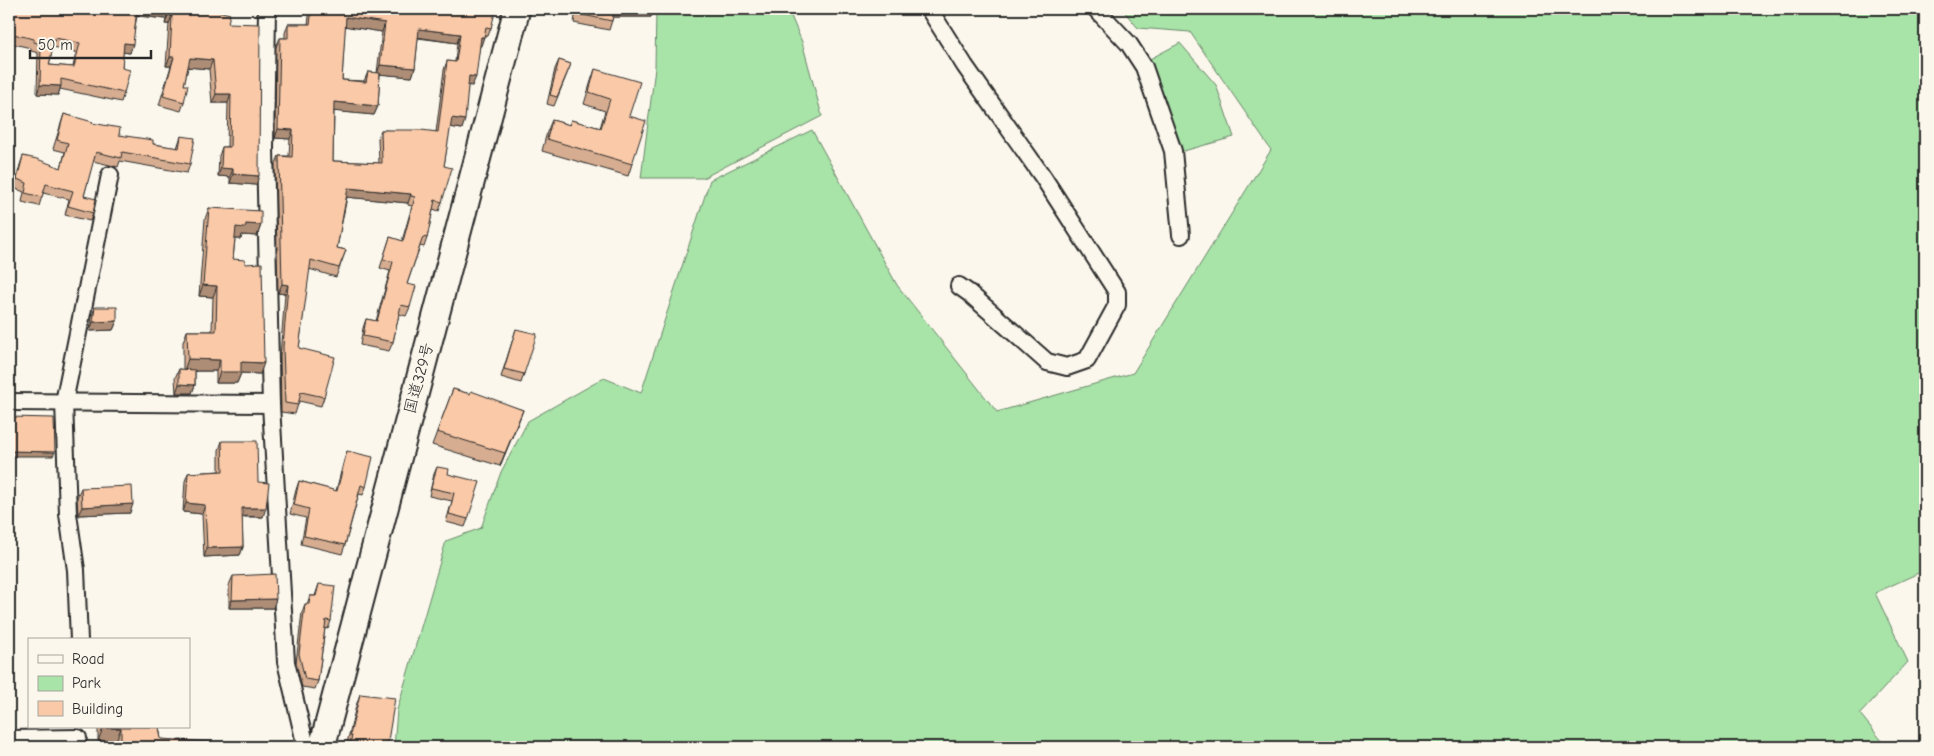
<svg xmlns="http://www.w3.org/2000/svg" width="1934" height="756" font-family="'Comic Neue','Klee One',sans-serif">
<style>
.green{fill:#a8e3a8;stroke:#6a876a}
.lines{fill:none;stroke-linecap:round;stroke-linejoin:round}
.minor-casing{stroke:#2b2b2b;stroke-width:20}
.highway-casing{stroke:#2b2b2b;stroke-width:29}
.minor{stroke:#fbf7ec;stroke-width:16}
.highway{stroke:#fbf7ec;stroke-width:25}
.wall{fill:#d6ad90;stroke:#2b2b2b;fill-rule:evenodd}
.shaded-wall{fill:#ae8d76;stroke:#2b2b2b}
.building{fill:#f9c9a8;stroke:#2b2b2b;fill-rule:evenodd}
.labels{text-anchor:middle;stroke-width:4;stroke-linejoin:round;paint-order:stroke}
.street-label{font-size:16px;fill:#2b2b2b;stroke:#fbf7ec}
</style>
<rect width="100%" height="100%" fill="#fbf7ec"/>
<filter id="ink" filterUnits="userSpaceOnUse"><feTurbulence type="fractalNoise" baseFrequency=".02" numOctaves="2"/><feDisplacementMap in="SourceGraphic" scale="10" xChannelSelector="R" yChannelSelector="G"/><feConvolveMatrix kernelMatrix="1 2 1 2 8 2 1 2 1" color-interpolation-filters="sRGB"/></filter>
<g filter="url(#ink)">
<g class="green">
<path d="M 656,9 L 788,9 L 802,42 L 822,116 L 703,178 L 641,178 L 655,68 Z"/>
<path d="M 1122,9 L 1925,9 L 1925,501 L 1923,503 L 1925,509 L 1925,570 L 1875,593 L 1908,662 L 1860,714 L 1887,747 L 394,747 L 397,710 L 446,541 L 481,528 L 501,472 L 528,421 L 604,378 L 641,393 L 710,180 L 812,130 L 897,285 L 997,412 L 1133,373 L 1271,150 L 1190,32 L 1138,28 Z"/>
<path d="M 1180,43 L 1216,85 L 1234,137 L 1180,152 L 1146,61 Z"/>
</g>
<g class="lines">
<defs>
<g id="minor">
<path d="M 267,9 L 265,149 L 271,405 L 286,662 L 306,747"/>
<path d="M 929,9 L 965,66 L 1043,177 L 1117,292 L 1117,305 L 1087,360 L 1067,367 L 1047,362 L 969,293 L 959,286"/>
<path d="M 1096,9 L 1129,44 L 1144,67 L 1173,151 L 1181,235"/>
<path d="M 9,402 L 271,404"/>
<path d="M 79,640 L 76,570 L 68,514 L 64,402 L 110,175"/>
<path d="M 9,739 L 78,738"/>
</g>
<path id="highway" d="M 322,747 L 517,9"/>
</defs>
<use href="#minor" class="minor-casing"/>
<use href="#highway" class="highway-casing"/>
<use href="#minor" class="minor"/>
<use href="#highway" class="highway"/>
</g>
<g class="wall">
<path d="M 9,9 L 55,12 L 56,9 L 210,9 L 228,23 L 256,185 L 230,183 L 230,177 L 218,176 L 219,156 L 222,147 L 227,147 L 228,103 L 212,103 L 209,69 L 188,67 L 184,85 L 184,102 L 181,111 L 159,105 L 171,66 L 166,66 L 169,24 L 165,24 L 166,19 L 137,16 L 130,53 L 123,52 L 122,68 L 124,93 L 121,102 L 60,89 L 58,95 L 37,94 L 38,53 L 31,51 L 31,48 L 9,43 ZM 53,47 L 76,52 L 73,67 L 49,65 Z"/>
<path d="M 310,9 L 491,9 L 491,28 L 488,36 L 484,36 L 480,46 L 472,86 L 468,85 L 462,129 L 450,127 L 444,166 L 442,202 L 439,211 L 433,209 L 427,238 L 424,247 L 420,246 L 407,284 L 410,307 L 406,316 L 399,314 L 393,342 L 389,351 L 360,345 L 363,328 L 366,319 L 376,321 L 390,271 L 380,268 L 390,237 L 402,241 L 412,206 L 408,205 L 408,203 L 347,197 L 337,248 L 346,250 L 336,277 L 309,269 L 299,348 L 324,397 L 321,406 L 299,401 L 295,414 L 281,412 L 280,356 L 285,294 L 278,293 L 275,165 L 279,156 L 289,156 L 290,139 L 275,138 L 276,47 L 280,38 L 285,38 L 285,33 L 288,24 L 308,24 ZM 345,26 L 382,32 L 377,73 L 368,72 L 364,81 L 342,80 ZM 418,38 L 457,43 L 455,62 L 447,61 L 444,70 L 436,132 L 381,130 L 378,138 L 379,163 L 333,161 L 334,111 L 374,115 L 378,106 L 380,74 L 412,77 L 415,68 Z"/>
<path d="M 576,9 L 655,9 L 651,17 L 613,17 L 609,30 L 574,23 Z"/>
<path d="M 559,60 L 571,64 L 554,106 L 547,104 L 555,69 Z"/>
<path d="M 595,69 L 629,116 L 632,164 L 628,176 L 542,151 L 547,132 L 552,120 L 569,125 L 571,120 L 600,128 L 605,111 L 584,104 L 591,81 Z"/>
<path d="M 64,114 L 92,123 L 119,135 L 153,144 L 177,148 L 181,136 L 190,164 L 187,173 L 120,161 L 118,167 L 93,161 L 84,196 L 93,213 L 90,221 L 65,215 L 69,199 L 43,193 L 39,206 L 22,202 L 24,192 L 14,188 L 20,165 L 23,156 L 61,168 L 65,152 L 53,149 Z"/>
<path d="M 209,208 L 261,225 L 257,236 L 242,235 L 241,239 L 235,239 L 233,259 L 245,264 L 260,374 L 241,373 L 237,383 L 216,383 L 216,371 L 195,371 L 195,385 L 192,393 L 176,393 L 175,378 L 179,369 L 183,370 L 183,342 L 187,331 L 212,331 L 213,297 L 199,296 L 205,219 Z"/>
<path d="M 95,307 L 117,321 L 113,330 L 90,331 L 92,316 Z"/>
<path d="M 516,329 L 524,374 L 521,383 L 501,377 Z"/>
<path d="M 453,389 L 523,410 L 500,466 L 432,445 Z"/>
<path d="M 222,441 L 258,482 L 263,517 L 242,517 L 243,547 L 240,555 L 204,557 L 202,514 L 183,512 L 185,481 L 188,473 L 219,471 L 219,450 Z"/>
<path d="M 347,451 L 366,487 L 363,495 L 359,494 L 345,545 L 342,554 L 301,544 L 306,518 L 290,514 L 296,490 L 299,481 L 336,491 L 344,460 Z"/>
<path d="M 437,467 L 448,474 L 468,519 L 465,527 L 446,522 L 452,501 L 429,496 L 434,474 Z"/>
<path d="M 81,488 L 130,513 L 78,515 L 77,497 Z"/>
<path d="M 233,576 L 273,608 L 229,608 L 229,585 Z"/>
<path d="M 319,584 L 331,621 L 328,629 L 325,628 L 318,681 L 315,689 L 302,687 L 296,663 L 302,612 L 305,604 L 307,604 L 310,596 L 315,596 Z"/>
<path d="M 360,694 L 387,747 L 346,747 L 356,706 Z"/>
<path d="M 98,727 L 159,727 L 161,739 L 209,747 L 116,747 L 116,741 L 98,741 Z"/>
</g>
<g class="shaded-wall">
<path d="M 137,9 L 156,9 L 169,10 L 166,19 L 134,15 Z"/>
<path d="M 614,9 L 655,9 L 651,17 L 611,17 Z"/>
<path d="M 168,15 L 172,15 L 169,24 L 165,24 Z"/>
<path d="M 346,17 L 385,23 L 382,32 L 343,26 Z"/>
<path d="M 419,29 L 460,34 L 457,43 L 416,37 Z"/>
<path d="M 481,37 L 484,37 L 481,46 L 478,46 Z"/>
<path d="M 124,43 L 133,44 L 130,53 L 121,52 Z"/>
<path d="M 170,57 L 174,57 L 171,66 L 166,66 Z"/>
<path d="M 190,58 L 213,60 L 209,69 L 186,67 Z"/>
<path d="M 380,65 L 415,68 L 412,77 L 377,74 Z"/>
<path d="M 469,76 L 476,77 L 472,86 L 466,85 Z"/>
<path d="M 40,85 L 61,86 L 58,95 L 37,94 Z"/>
<path d="M 216,94 L 231,94 L 228,103 L 212,103 Z"/>
<path d="M 334,102 L 378,106 L 374,115 L 331,111 Z"/>
<path d="M 452,118 L 465,120 L 462,129 L 449,127 Z"/>
<path d="M 278,129 L 293,130 L 290,139 L 275,138 Z"/>
<path d="M 221,168 L 233,169 L 230,177 L 218,176 Z"/>
<path d="M 233,174 L 259,176 L 256,185 L 230,183 Z"/>
<path d="M 348,188 L 411,194 L 408,203 L 345,197 Z"/>
<path d="M 246,224 L 261,225 L 257,236 L 242,235 L 241,239 L 231,239 L 236,227 Z"/>
<path d="M 282,284 L 288,285 L 285,294 L 278,293 Z"/>
<path d="M 203,285 L 217,286 L 213,297 L 199,296 Z"/>
<path d="M 117,321 L 113,330 L 90,331 L 93,322 Z"/>
<path d="M 188,359 L 220,360 L 216,371 L 184,371 Z"/>
<path d="M 241,362 L 264,363 L 260,374 L 241,373 L 237,383 L 216,383 L 220,372 Z"/>
<path d="M 179,384 L 195,385 L 192,393 L 176,393 Z"/>
<path d="M 523,410 L 518,423 L 500,466 L 505,453 Z"/>
<path d="M 9,451 L 55,452 L 53,456 L 9,456 Z"/>
<path d="M 186,503 L 205,505 L 202,514 L 183,512 Z"/>
<path d="M 133,504 L 130,513 L 78,515 L 82,507 Z"/>
<path d="M 242,508 L 266,508 L 263,517 L 239,516 Z"/>
<path d="M 243,547 L 240,555 L 204,557 L 207,548 Z"/>
<path d="M 276,599 L 273,608 L 229,608 L 232,600 Z"/>
<path d="M 103,728 L 121,728 L 116,741 L 98,741 Z"/>
</g>
<g class="building">
<path d="M 9,9 L 37,9 L 57,12 L 58,9 L 137,9 L 133,44 L 124,43 L 122,68 L 130,70 L 124,93 L 61,79 L 61,86 L 40,85 L 41,44 L 34,42 L 34,39 L 9,33 ZM 55,38 L 80,43 L 74,67 L 49,65 Z"/>
<path d="M 156,9 L 210,9 L 230,14 L 228,23 L 260,24 L 259,176 L 233,174 L 233,169 L 221,168 L 222,147 L 230,147 L 231,94 L 216,94 L 213,60 L 190,58 L 184,85 L 188,85 L 184,102 L 163,96 L 174,57 L 170,57 L 172,15 L 168,15 L 169,10 Z"/>
<path d="M 312,9 L 496,9 L 491,28 L 486,27 L 484,37 L 481,37 L 476,77 L 469,76 L 465,120 L 452,118 L 444,166 L 452,168 L 442,202 L 435,200 L 427,238 L 423,237 L 407,284 L 416,286 L 410,307 L 401,305 L 393,342 L 363,336 L 366,319 L 377,321 L 393,262 L 383,259 L 390,237 L 403,241 L 415,197 L 411,196 L 411,194 L 348,188 L 337,248 L 346,250 L 339,268 L 311,260 L 299,348 L 335,357 L 324,397 L 301,392 L 298,405 L 285,403 L 283,347 L 288,285 L 282,284 L 279,156 L 292,157 L 293,130 L 278,129 L 280,38 L 288,38 L 288,24 L 310,24 ZM 346,17 L 385,23 L 380,65 L 415,68 L 419,29 L 460,34 L 456,62 L 447,61 L 438,132 L 421,130 L 381,130 L 382,163 L 333,161 L 334,102 L 378,106 L 380,73 L 368,72 L 366,82 L 342,80 Z"/>
<path d="M 578,9 L 614,9 L 612,21 L 578,14 Z"/>
<path d="M 559,60 L 571,64 L 557,97 L 550,95 Z"/>
<path d="M 595,69 L 640,82 L 629,116 L 646,121 L 632,164 L 547,139 L 552,120 L 570,125 L 571,120 L 601,128 L 610,99 L 589,92 Z"/>
<path d="M 64,114 L 93,122 L 92,123 L 120,128 L 119,135 L 153,140 L 153,144 L 179,148 L 181,136 L 195,138 L 190,164 L 122,152 L 121,158 L 96,152 L 84,196 L 96,199 L 93,213 L 68,206 L 73,191 L 46,184 L 42,197 L 25,193 L 27,183 L 17,179 L 23,156 L 37,159 L 61,168 L 68,143 L 57,140 Z"/>
<path d="M 209,208 L 261,211 L 261,225 L 246,224 L 245,228 L 236,227 L 233,259 L 245,260 L 245,264 L 262,263 L 264,363 L 241,362 L 241,372 L 220,372 L 220,360 L 188,359 L 187,331 L 216,331 L 217,286 L 203,285 Z"/>
<path d="M 95,307 L 117,307 L 117,321 L 93,322 Z"/>
<path d="M 516,329 L 537,334 L 524,374 L 504,369 Z"/>
<path d="M 179,369 L 195,370 L 195,385 L 179,384 Z"/>
<path d="M 453,389 L 470,394 L 471,391 L 523,410 L 505,453 L 437,432 Z"/>
<path d="M 9,417 L 54,418 L 55,452 L 9,451 Z"/>
<path d="M 222,441 L 257,441 L 258,482 L 269,483 L 266,508 L 242,508 L 243,547 L 207,548 L 205,505 L 186,503 L 188,473 L 223,471 Z"/>
<path d="M 347,451 L 373,457 L 366,487 L 361,485 L 345,545 L 304,536 L 309,509 L 294,505 L 299,481 L 337,491 Z"/>
<path d="M 437,467 L 449,469 L 448,474 L 480,482 L 468,519 L 449,514 L 454,493 L 431,488 Z"/>
<path d="M 132,486 L 133,504 L 82,507 L 81,488 Z"/>
<path d="M 275,574 L 276,599 L 232,600 L 233,576 Z"/>
<path d="M 319,584 L 335,586 L 331,621 L 326,620 L 318,681 L 305,679 L 299,654 L 305,604 L 309,604 L 310,596 L 316,596 Z"/>
<path d="M 360,694 L 395,698 L 387,747 L 349,747 L 352,736 L 350,735 Z"/>
<path d="M 103,727 L 159,727 L 161,739 L 210,742 L 209,747 L 121,747 L 121,728 L 103,728 Z"/>
</g>
</g>
<g class="labels">
<g class="street-label">
<text transform="translate(418 378) rotate(-75)" y="6">国道329号</text>
</g>
</g>
<rect width="1934" height="756" fill="none" stroke="#fbf7ec" stroke-width="30"/>
<rect x="15" y="15" width="1904" height="726" fill="none" stroke="#2b2b2b" stroke-width="2" filter="url(#ink)"/>
<rect x="28" y="638" width="162" height="90" fill="#fbf7ec" stroke="#a8a59f"/>
<rect x="38" y="655" width="25" height="8" fill="#fbf7ec" stroke="#a8a59f"/>
<text x="72" y="664" font-size="15" fill="#2b2b2b">Road</text>
<rect x="38" y="676" width="25" height="15" fill="#a8e3a8" stroke="#a8a59f"/>
<text x="72" y="688" font-size="15" fill="#2b2b2b">Park</text>
<rect x="38" y="701" width="25" height="15" fill="#f9c9a8" stroke="#a8a59f"/>
<text x="72" y="714" font-size="15" fill="#2b2b2b">Building</text>
<path d="M30 50v8h121v-8" fill="none" stroke="#2b2b2b" stroke-width="2.5"/>
<text x="38" y="50" font-size="15" fill="#2b2b2b" stroke="#fbf7ec" stroke-width="4" paint-order="stroke">50 m</text>
</svg>
